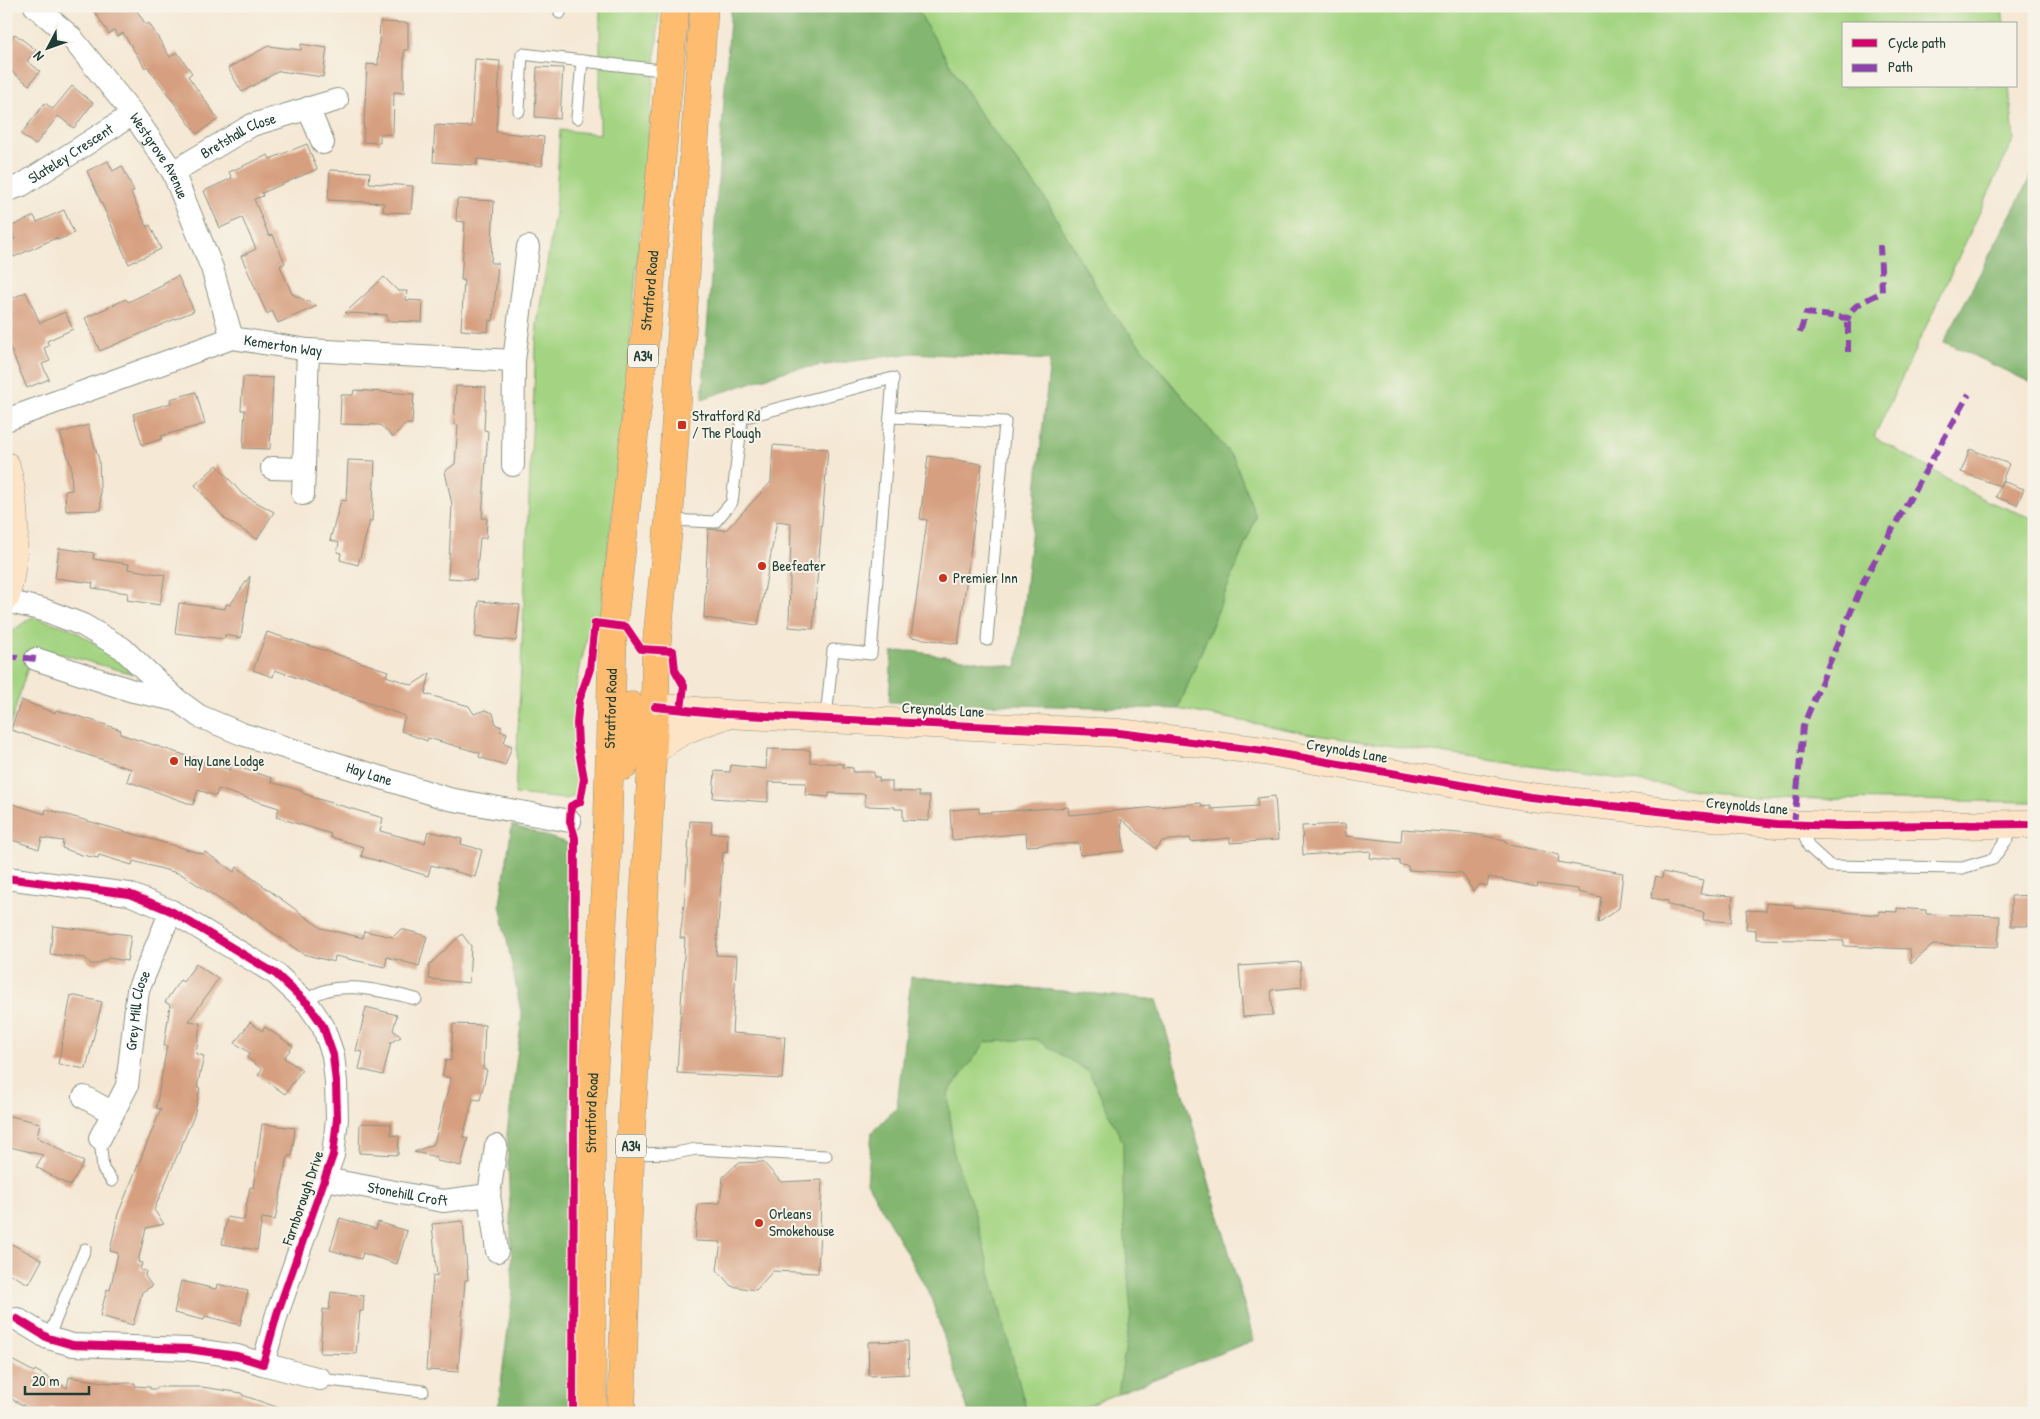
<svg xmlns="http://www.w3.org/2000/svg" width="2040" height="1419" font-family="'Patrick Hand',sans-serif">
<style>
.green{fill:#a4d482;stroke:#62885b}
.forest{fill:#83b670;stroke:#517a52}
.building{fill:#d69f7f}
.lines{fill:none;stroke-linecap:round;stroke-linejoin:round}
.lane-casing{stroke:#8a9284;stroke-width:13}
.street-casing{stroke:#8a9284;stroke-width:24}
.secondary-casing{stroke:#8a9284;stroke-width:29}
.highway-casing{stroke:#8a9284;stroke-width:29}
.lane{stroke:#fff;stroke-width:11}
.street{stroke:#fff;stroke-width:22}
.secondary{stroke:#fee4c6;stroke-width:28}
.highway{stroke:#fdbc70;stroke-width:28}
.quiet{stroke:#8e44ad;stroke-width:6;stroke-dasharray:12 6;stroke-linecap:butt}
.cycleway-casing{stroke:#f7f3e8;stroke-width:11}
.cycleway{stroke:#d6006c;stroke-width:8}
.poi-dot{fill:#c8321e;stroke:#f7f3e8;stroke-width:2}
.labels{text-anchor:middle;stroke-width:4;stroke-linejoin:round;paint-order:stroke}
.shield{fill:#f7f3e8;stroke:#60746a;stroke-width:1}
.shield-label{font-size:14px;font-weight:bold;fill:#1f3d34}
.street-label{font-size:15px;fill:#1f3d34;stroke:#f7f3e8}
.poi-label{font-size:15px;fill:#1f3d34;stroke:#f7f3e8;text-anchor:start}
</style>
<rect width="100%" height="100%" fill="#f7f3e8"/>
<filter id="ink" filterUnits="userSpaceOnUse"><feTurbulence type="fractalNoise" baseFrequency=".02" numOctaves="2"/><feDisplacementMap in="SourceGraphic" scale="10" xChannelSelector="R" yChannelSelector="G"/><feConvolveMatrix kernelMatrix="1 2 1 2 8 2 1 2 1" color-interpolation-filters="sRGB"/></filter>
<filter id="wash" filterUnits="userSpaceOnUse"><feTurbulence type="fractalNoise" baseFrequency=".0096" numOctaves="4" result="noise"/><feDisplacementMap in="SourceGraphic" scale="20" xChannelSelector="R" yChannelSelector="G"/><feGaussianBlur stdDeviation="1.12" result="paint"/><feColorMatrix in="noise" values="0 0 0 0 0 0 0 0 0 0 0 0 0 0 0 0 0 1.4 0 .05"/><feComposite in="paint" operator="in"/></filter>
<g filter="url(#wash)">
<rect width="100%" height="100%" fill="#f5e8d4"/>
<g class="green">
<path d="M 600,6 L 660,6 L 626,389 L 601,615 L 592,618 C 586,645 577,673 575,701 C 571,732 584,765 576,796 L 566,799 L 515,794 L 537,325 L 555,213 L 560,130 L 600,134 Z"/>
<path d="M 915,6 L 2002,6 L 2004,24 L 1844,24 L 1844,86 L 2009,86 L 2014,139 L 1874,437 L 1985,500 L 2034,519 L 2034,802 L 1751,798 L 1316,735 L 1178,709 L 1256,517 L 1234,459 L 1107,306 L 1044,197 L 978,111 Z"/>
<path d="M 32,617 L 70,628 L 109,652 L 133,674 L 36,647 L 26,673 L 6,740 L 6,647 L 12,631 Z"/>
<path d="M 911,977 L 1157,1000 L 1254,1340 L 1067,1413 L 986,1413 Z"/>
</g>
<g class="forest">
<path d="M 731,6 L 915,6 L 978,111 L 1044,197 L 1107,306 L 1234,459 L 1256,517 L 1178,709 L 889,702 L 892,652 L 911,651 L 1017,667 L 1050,360 L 912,353 L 789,370 L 702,399 Z"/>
<path d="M 2034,170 L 2034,384 L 1944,342 Z"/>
<path d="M 512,825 L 570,844 L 570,1413 L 497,1413 L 513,1291 L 507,1133 L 522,1017 L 500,904 Z"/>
<path d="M 911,977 L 1157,1000 L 1254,1340 L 1118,1393 L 1131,1314 L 1123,1211 L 1123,1143 L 1089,1072 L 1036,1039 L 986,1042 L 948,1093 L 953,1151 L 975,1214 L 1027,1413 L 969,1413 L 930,1295 L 867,1182 L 872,1132 L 897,1107 Z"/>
</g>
<g id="blocks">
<g class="building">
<path d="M 91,6 L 134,6 L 146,25 L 149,23 L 170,57 L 177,52 L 192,73 L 188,76 L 218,119 L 197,134 L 147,66 L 145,68 L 123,33 L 118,36 L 114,30 L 109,34 Z"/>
<path d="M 380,22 L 408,23 L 408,50 L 404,50 L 404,93 L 394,92 L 393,134 L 380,134 L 380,143 L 363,142 L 367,64 L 378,65 Z"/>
<path d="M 15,34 L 36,50 L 27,61 L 40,71 L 29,85 L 6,67 L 6,45 Z"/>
<path d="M 301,44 L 327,48 L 323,77 L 279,71 L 242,92 L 228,68 L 268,46 L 301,50 Z"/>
<path d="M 475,59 L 500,61 L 496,132 L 544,137 L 542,166 L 477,159 L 477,165 L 433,162 L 435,125 L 471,127 Z"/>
<path d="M 537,67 L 563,68 L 560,119 L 535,117 Z"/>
<path d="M 72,86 L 93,103 L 74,128 L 58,116 L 35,145 L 21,134 L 45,103 L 53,109 Z"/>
<path d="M 307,144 L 317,169 L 262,193 L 263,196 L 254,199 L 269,236 L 273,235 L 285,263 L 280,266 L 292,294 L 317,306 L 278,323 L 272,311 L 267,314 L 241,256 L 256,249 L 242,218 L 220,228 L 204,191 L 232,178 L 229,172 L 268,155 L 270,159 Z"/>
<path d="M 108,161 L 113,171 L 122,166 L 134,191 L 131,193 L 147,227 L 150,225 L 161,249 L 129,264 L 87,171 Z"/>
<path d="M 330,170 L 370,172 L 369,183 L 413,186 L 411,213 L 383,212 L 384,203 L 328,200 Z"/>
<path d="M 457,199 L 494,201 L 491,263 L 498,263 L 493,321 L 489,320 L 488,332 L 461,330 L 464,280 L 461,280 L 465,222 L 456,221 Z"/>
<path d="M 64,210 L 74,233 L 58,240 L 56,238 L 14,257 L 7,243 L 15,239 L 10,227 L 34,216 L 37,222 Z"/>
<path d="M 178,276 L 194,311 L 100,351 L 85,318 L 126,299 L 128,302 L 164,285 L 163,283 Z"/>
<path d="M 384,277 L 398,291 L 407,291 L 406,300 L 423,301 L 422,322 L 387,321 L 387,315 L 345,313 Z"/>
<path d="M 26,292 L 40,323 L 65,312 L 73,329 L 47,341 L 49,346 L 44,348 L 50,361 L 42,364 L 49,379 L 27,388 L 6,338 L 6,317 L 12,314 L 6,301 Z"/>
<path d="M 243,377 L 273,378 L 270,449 L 243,448 L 245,410 L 241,410 Z"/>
<path d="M 456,386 L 486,387 L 484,430 L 488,431 L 482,518 L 487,518 L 486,538 L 480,538 L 476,580 L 448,578 L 452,505 L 445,471 L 455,464 L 458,425 L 454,424 Z"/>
<path d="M 354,390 L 414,394 L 412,424 L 405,424 L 393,437 L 380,425 L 340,424 L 341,395 L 353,395 Z"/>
<path d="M 196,392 L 205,424 L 161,436 L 162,439 L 142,445 L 133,414 L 171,403 L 170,399 Z"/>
<path d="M 88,425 L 99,460 L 101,510 L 66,511 L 65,491 L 72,490 L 71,466 L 60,433 Z"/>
<path d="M 773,445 L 828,449 L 813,629 L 789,627 L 791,523 L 777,521 L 758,625 L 704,618 L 708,529 L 726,530 L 771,482 Z"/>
<path d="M 1970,449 L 2009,464 L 2000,486 L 1961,472 Z"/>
<path d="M 928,456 L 982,464 L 958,644 L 911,637 L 927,520 L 920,519 Z"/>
<path d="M 348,460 L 375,461 L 372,521 L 370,521 L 358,565 L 340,560 L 341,553 L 337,552 L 339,543 L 330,540 L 341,500 L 346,501 Z"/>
<path d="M 217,465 L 242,494 L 274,512 L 257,539 L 225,519 L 195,485 Z"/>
<path d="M 2002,481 L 2024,489 L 2017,505 L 1996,497 Z"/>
<path d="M 59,548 L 94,553 L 93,559 L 129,564 L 128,569 L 165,575 L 160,605 L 127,600 L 128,593 L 92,588 L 93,583 L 55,578 Z"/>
<path d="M 250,576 L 241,638 L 225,635 L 224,639 L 175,633 L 179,603 L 225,609 L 226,604 L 230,605 Z"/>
<path d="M 479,601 L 520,605 L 516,641 L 475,637 Z"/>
<path d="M 267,632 L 388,671 L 386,676 L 412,685 L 430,673 L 425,694 L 469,706 L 474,714 L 485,710 L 493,713 L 496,725 L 502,727 L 500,731 L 507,733 L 504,743 L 512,746 L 505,766 L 479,757 L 480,753 L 428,738 L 427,741 L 401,731 L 405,716 L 275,670 L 273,677 L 253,670 Z"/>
<path d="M 21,700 L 55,713 L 56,710 L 91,720 L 121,730 L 120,734 L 230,770 L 231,765 L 272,778 L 271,782 L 302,791 L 302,793 L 315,798 L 383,818 L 380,831 L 425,843 L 428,831 L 462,839 L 461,844 L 482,850 L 475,877 L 431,865 L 428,876 L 361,856 L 364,847 L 330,837 L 331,834 L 276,817 L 279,808 L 218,789 L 216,796 L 198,790 L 193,805 L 127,781 L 131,769 L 11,730 Z"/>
<path d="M 767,749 L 810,750 L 810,762 L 844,764 L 843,767 L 853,768 L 853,772 L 874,772 L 874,777 L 879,777 L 879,781 L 892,781 L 892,791 L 919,792 L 919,796 L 930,796 L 929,821 L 903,820 L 903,809 L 895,809 L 895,807 L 865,806 L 865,794 L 829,793 L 829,797 L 805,795 L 806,783 L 768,782 L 768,802 L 713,798 L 715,771 L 730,772 L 731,765 L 766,769 Z"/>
<path d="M 1275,796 L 1278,840 L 1230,843 L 1230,838 L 1191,842 L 1190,838 L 1162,841 L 1155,849 L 1121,819 L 1124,851 L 1080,855 L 1079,843 L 1027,846 L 1026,833 L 952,840 L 950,810 L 979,808 L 979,813 L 1068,807 L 1069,815 L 1201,803 L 1202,807 L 1211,806 L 1211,809 L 1258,806 L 1257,798 Z"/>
<path d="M 6,802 L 45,814 L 46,809 L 203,854 L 205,852 L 234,872 L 237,867 L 321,928 L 363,938 L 364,931 L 393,937 L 401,929 L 427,936 L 419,966 L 387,957 L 385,967 L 335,956 L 334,962 L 303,954 L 245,913 L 244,915 L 181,874 L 133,861 L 132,865 L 99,855 L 98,858 L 82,855 L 62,848 L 63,841 L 42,838 L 39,849 L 6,838 Z"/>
<path d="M 690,821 L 712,822 L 711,833 L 728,834 L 727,853 L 723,852 L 716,955 L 737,956 L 732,1033 L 785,1037 L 782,1079 L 677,1073 L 685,938 L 680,938 L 685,895 Z"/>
<path d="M 1345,824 L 1346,836 L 1401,842 L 1402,829 L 1473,834 L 1506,840 L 1505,843 L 1559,855 L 1558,862 L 1623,873 L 1619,908 L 1598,923 L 1601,897 L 1578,892 L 1578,889 L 1538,884 L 1537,887 L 1489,877 L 1487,886 L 1480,884 L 1473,891 L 1462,873 L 1408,870 L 1408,866 L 1400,865 L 1400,861 L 1370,858 L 1371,851 L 1303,855 L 1302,826 Z"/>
<path d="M 1663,872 L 1703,881 L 1700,894 L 1733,896 L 1731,922 L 1703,920 L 1704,913 L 1668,905 L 1668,901 L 1651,898 L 1656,876 L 1662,878 Z"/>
<path d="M 2034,895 L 2034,926 L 2011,926 L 2011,896 Z"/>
<path d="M 1766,903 L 1794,905 L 1794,908 L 1879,915 L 1879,911 L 1897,912 L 1897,908 L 1926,910 L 1926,914 L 2000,916 L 1998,947 L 1933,945 L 1911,964 L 1910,949 L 1844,946 L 1844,941 L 1756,939 L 1756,930 L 1746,929 L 1747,910 L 1766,911 Z"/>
<path d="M 53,926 L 131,935 L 127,961 L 109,958 L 97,964 L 91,964 L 85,958 L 50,954 Z"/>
<path d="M 462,934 L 471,946 L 469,983 L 429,979 L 429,965 Z"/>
<path d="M 1300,962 L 1302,987 L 1271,990 L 1273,1015 L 1243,1017 L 1239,966 Z"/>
<path d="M 196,964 L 218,979 L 189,1021 L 200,1023 L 196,1054 L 204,1056 L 197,1087 L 200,1088 L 194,1116 L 154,1210 L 164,1224 L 146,1228 L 138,1262 L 142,1263 L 140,1270 L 146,1271 L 145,1276 L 152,1286 L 142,1292 L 133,1325 L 100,1316 L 107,1289 L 110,1290 L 118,1253 L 110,1251 L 118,1214 L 161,1109 L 156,1108 L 167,1046 L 164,1046 L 170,1005 L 165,1002 L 180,980 L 183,982 Z"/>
<path d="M 71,995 L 102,1002 L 86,1069 L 58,1064 Z"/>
<path d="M 366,1007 L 397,1015 L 393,1030 L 401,1037 L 391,1042 L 383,1075 L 359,1069 L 363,1052 L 356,1051 Z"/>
<path d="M 250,1022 L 262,1031 L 265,1027 L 293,1046 L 284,1058 L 302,1070 L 285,1094 L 258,1075 L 262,1069 L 247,1058 L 250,1053 L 235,1043 Z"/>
<path d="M 453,1024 L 485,1025 L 483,1069 L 487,1070 L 480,1100 L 473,1099 L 463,1137 L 468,1138 L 461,1166 L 437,1161 L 437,1157 L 414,1152 L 434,1144 L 451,1078 L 442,1076 L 446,1060 L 451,1061 Z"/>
<path d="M 6,1115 L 40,1123 L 37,1137 L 84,1162 L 70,1186 L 36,1167 L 43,1155 L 6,1146 Z"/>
<path d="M 364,1123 L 391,1124 L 391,1135 L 399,1136 L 398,1155 L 359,1153 L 360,1124 Z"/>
<path d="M 262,1124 L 295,1128 L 292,1156 L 288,1156 L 275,1220 L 262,1218 L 257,1250 L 222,1244 L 227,1217 L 244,1220 L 250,1187 L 253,1188 Z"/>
<path d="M 763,1162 L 781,1182 L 822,1180 L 818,1273 L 773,1271 L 756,1290 L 731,1286 L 717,1270 L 721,1242 L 695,1241 L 698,1204 L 720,1203 L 723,1177 L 738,1163 Z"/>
<path d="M 340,1218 L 376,1229 L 378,1222 L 407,1231 L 397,1264 L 363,1253 L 361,1259 L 330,1250 Z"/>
<path d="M 463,1221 L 468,1280 L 465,1280 L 458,1372 L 426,1370 L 433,1275 L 437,1276 L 432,1224 Z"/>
<path d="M 6,1241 L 42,1260 L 29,1284 L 6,1272 Z"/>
<path d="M 181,1281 L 216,1289 L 217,1284 L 248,1291 L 240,1325 L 205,1316 L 204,1320 L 174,1313 Z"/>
<path d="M 331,1292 L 364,1296 L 363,1311 L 360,1311 L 356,1354 L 320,1353 L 323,1309 L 329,1310 Z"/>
<path d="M 908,1341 L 909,1374 L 869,1376 L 868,1342 Z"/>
<path d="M 6,1357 L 34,1372 L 35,1370 L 67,1388 L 69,1377 L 110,1383 L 135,1383 L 135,1386 L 150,1387 L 150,1389 L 157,1389 L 157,1387 L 202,1387 L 242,1393 L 242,1395 L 285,1410 L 285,1413 L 79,1413 L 50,1408 L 47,1413 L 37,1413 L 6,1396 Z"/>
</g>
</g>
</g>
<g filter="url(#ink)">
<use href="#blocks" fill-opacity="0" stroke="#8a9284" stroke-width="1"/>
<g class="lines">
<defs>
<g id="lane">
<path d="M 560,13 L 561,6"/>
<path d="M 519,111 L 522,54 L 670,71"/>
<path d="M 577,118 L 582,61"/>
<path d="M 890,417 L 1005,422 L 987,640"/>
<path d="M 669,520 L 715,522 L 732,502 L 742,418 L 893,378 L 871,654 L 833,650 L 826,718"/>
<path d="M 1800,826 L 1809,847 L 1830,866 L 1962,868 L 1993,859 L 2017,825"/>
<path d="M 306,1002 C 330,976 386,992 416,999"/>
<path d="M 100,1138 L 103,1169 L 112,1181"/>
<path d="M 630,1154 L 676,1153 L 696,1149 L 826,1156"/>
<path d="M 48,1338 L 85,1249"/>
<path d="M 320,1379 L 423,1391"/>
</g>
<g id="street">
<path id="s1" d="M 35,6 L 71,37 L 133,114 L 173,172 L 212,268 L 232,338"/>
<path d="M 308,108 L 323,143"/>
<path id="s2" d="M 173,172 L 252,125 L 337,100"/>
<path id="s3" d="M 6,191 L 22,185 L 133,114"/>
<path d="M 514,361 L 528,247"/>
<path id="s4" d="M 6,420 L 232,338 L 308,350 L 514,361 L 513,465"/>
<path d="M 272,468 L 304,469"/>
<path d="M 303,494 L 308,350"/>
<path id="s5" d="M 6,601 L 44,610 L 83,625 L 122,648 L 177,700 L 199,716 L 242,734 L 449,799 L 570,821"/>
<path d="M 36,659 L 133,691 L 176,700"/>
<path d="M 6,878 L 129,894 L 171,911 L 276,974 L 308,1004 L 323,1026 L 333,1055 L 336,1082 L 337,1119 L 333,1155 L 277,1314 L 263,1364 L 237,1356 L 188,1349 L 73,1345 L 48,1338 L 17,1319"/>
<path d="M 84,1097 L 113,1113"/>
<path id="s6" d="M 100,1138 L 127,1086 L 138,990 L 171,911"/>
<path id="s7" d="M 325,1179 L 443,1201 L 489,1195 L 497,1251"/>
<path d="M 489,1195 L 496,1146"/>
<path d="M 263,1364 L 320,1379"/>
</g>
<g id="secondary">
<path d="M 6,466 C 17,510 17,551 6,596"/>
<path d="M 655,707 L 726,714 L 1119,733 L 1264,751 L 1530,797 L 1777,824 L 1845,826 L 2034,824"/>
<path d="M 652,753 C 673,733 692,726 720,717"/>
</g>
<g id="highway">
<path d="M 624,766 L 631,706"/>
<path id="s8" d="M 592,1413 L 591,1111 L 607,854 L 613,626 L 649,301 L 675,6"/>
<path d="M 621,1413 L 631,1132 L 655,707 L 656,650 L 669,520 L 704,6"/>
</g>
</defs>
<use href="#lane" class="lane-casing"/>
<use href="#street" class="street-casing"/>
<use href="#secondary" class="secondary-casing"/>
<use href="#highway" class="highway-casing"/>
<use href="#lane" class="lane"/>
<use href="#street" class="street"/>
<use href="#secondary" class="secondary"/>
<use href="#highway" class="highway"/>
<g class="quiet">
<path d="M 1800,333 L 1806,313 L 1848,318 C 1851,304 1870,299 1882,292 L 1880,245"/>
<path d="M 1848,352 L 1848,318"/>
<path d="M 6,656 L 36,659"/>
<path d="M 1794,825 L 1803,726 L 1865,578 L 1969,394"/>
</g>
<defs>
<g id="cycleway">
<path d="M 655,707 L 726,714 L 1119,733 L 1264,751 L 1530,797 L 1777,824 L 1845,826 L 2034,824"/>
<path d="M 6,878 L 129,894 L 171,911 L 276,974 L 308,1004 L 323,1026 L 333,1055 L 336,1082 L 337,1119 L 333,1155 L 277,1314 L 263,1364 L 237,1356 L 188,1349 L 73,1345 L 48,1338 L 17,1319"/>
<path d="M 573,1413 L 575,838 L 570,821 L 571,806 L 580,802 L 584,779 L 578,745 L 577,723 L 579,701 L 590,669 L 595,623 L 626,627 L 641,649 L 673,651 L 675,670 L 684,686 L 681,709"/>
</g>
</defs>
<use href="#cycleway" class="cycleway-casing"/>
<use href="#cycleway" class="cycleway"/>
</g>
</g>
<g class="poi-dot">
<rect x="677" y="420" width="10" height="10" rx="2.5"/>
<circle cx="762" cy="566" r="5"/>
<circle cx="943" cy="578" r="5"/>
<circle cx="174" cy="761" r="5"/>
<circle cx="759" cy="1223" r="5"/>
</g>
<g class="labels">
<g class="shield">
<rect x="628" y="344.5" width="30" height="23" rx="4"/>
<rect x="616" y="1134.5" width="30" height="23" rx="4"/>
</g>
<g class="shield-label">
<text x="643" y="361">A34</text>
<text x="631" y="1151">A34</text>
</g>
<g class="street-label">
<text dy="5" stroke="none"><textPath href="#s2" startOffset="75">Bretshall Close</textPath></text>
<text dy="5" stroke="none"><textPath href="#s3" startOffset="75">Slateley Crescent</textPath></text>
<text dy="5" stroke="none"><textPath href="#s1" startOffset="196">Westgrove Avenue</textPath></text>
<text dy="5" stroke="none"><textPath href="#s8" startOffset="1125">Stratford Road</textPath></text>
<text dy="5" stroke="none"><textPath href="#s4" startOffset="292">Kemerton Way</textPath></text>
<text dy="5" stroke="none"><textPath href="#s8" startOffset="705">Stratford Road</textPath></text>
<text transform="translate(943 710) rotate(3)" y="5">Creynolds Lane</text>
<text transform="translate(1347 751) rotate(10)" y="5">Creynolds Lane</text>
<text dy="5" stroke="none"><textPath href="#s5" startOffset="409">Hay Lane</textPath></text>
<text transform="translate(1747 806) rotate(5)" y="5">Creynolds Lane</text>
<text dy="5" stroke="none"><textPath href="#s6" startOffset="135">Grey Mill Close</textPath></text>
<text dy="5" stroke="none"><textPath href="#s8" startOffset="300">Stratford Road</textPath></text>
<text dy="5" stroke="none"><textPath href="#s7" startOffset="84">Stonehill Croft</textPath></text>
<text transform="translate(303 1198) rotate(-71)" y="5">Farnborough Drive</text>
</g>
<g class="poi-label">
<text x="692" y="421">Stratford Rd<tspan x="692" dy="17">/ The Plough</tspan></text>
<text x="772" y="571">Beefeater</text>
<text x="953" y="583">Premier Inn</text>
<text x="184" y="766">Hay Lane Lodge</text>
<text x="769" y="1219">Orleans<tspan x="769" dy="17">Smokehouse</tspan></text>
</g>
</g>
<rect width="2040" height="1419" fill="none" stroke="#f7f3e8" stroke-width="25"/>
<rect x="1842" y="22" width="175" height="65" fill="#f7f3e8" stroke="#a1aaa0"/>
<rect x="1852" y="39" width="25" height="8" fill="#d6006c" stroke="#a1aaa0"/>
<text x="1888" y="48" font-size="15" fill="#1f3d34">Cycle path</text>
<rect x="1852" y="64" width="25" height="8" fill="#8e44ad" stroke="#a1aaa0"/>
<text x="1888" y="72" font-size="15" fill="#1f3d34">Path</text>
<g transform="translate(48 48) rotate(229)" stroke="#f7f3e8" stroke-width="4" paint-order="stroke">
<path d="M0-4L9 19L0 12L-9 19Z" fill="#1f3d34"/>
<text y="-8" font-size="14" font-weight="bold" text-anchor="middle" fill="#1f3d34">N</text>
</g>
<path d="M25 1386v8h64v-8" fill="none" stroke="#1f3d34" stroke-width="2.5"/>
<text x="32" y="1386" font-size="15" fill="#1f3d34" stroke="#f7f3e8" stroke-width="4" paint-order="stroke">20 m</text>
</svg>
